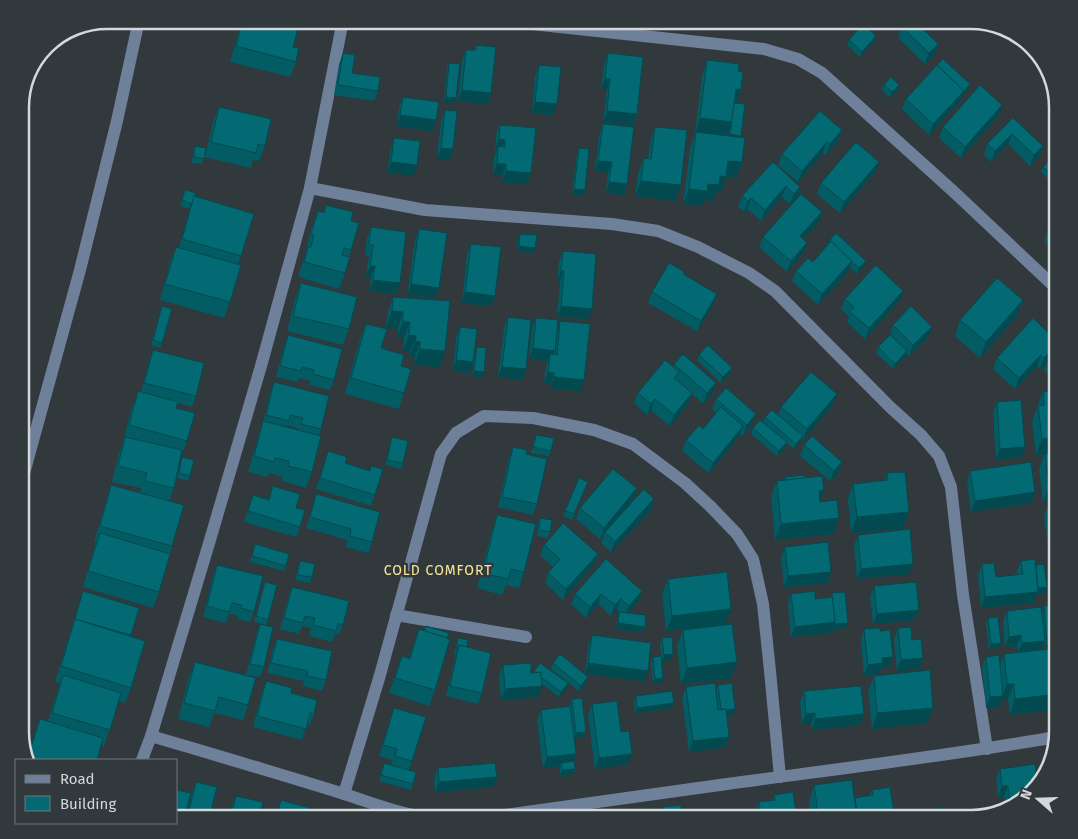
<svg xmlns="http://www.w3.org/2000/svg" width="1078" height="839" font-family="'Fira Sans',sans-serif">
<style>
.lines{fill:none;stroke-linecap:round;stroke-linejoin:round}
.minor{stroke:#6f809b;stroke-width:12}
.wall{fill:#035b63;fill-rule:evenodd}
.shaded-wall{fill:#024a50}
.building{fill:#036a73;stroke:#024a50}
.labels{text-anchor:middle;stroke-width:5;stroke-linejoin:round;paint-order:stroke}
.neighbourhood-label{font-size:14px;letter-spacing:1px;fill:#f9e597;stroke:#31393d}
.rim{fill:none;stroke:#d4d8db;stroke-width:2.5}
</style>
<rect width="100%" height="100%" fill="#31393d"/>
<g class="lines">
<g class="minor">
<path d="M 495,20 L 764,49 L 798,59 L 822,73 L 954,192 L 1058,290"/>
<path d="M 310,188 L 425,210 L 612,224 L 658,231 L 698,247 L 749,273 L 775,291 L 890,407 L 921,435 L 939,456 L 951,487 L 963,595 L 987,749"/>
<path d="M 20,488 L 80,270 L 117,121 L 139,20"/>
<path d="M 396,615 L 526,637"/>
<path d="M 151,736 C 215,755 280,774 344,794 C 376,804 409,818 443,819"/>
<path d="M 142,760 L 151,736 L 210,540 L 261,366 L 310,188 L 343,20"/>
<path d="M 344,794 L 380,675 L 441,454 L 456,433 L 484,416 L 533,418 L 594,430 L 633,444 L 685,483 L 711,507 L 737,534 L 753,559 L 763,604 L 770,671 L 780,777"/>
<path d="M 469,819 L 483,818 C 564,807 645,795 727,784 C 837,769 947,756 1056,737"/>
</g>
</g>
<g class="wall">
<path d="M 242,20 L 300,20 L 293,47 L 296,62 L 290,77 L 230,62 Z"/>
<path d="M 902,27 L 938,44 L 934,55 L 925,64 L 898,38 Z"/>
<path d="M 876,36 L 874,41 L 860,57 L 847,45 L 849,40 Z"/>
<path d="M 476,45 L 491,93 L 487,104 L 458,101 L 462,60 L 466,50 L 475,50 Z"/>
<path d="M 343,53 L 352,73 L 378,91 L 374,101 L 334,95 L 339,64 Z"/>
<path d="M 608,53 L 637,114 L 633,125 L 603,122 L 607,90 L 601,89 L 604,64 Z"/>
<path d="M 707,60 L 738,71 L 741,90 L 736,103 L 741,136 L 741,137 L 742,162 L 736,178 L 726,177 L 721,193 L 716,192 L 713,201 L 704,200 L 701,206 L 683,204 L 690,148 L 695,134 L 702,76 ZM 730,126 L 729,136 L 727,136 Z"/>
<path d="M 449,63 L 456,98 L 454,103 L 444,102 L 447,68 Z"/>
<path d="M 539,65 L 553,115 L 532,113 L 535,76 Z"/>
<path d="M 970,84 L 968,89 L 962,96 L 960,101 L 929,135 L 902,109 L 906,99 Z"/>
<path d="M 884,85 L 897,91 L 890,98 L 882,90 Z"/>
<path d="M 403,97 L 436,120 L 432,131 L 397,126 L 399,107 Z"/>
<path d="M 219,107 L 265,146 L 259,161 L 253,160 L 251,168 L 205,157 L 213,122 Z"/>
<path d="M 445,110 L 450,160 L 437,159 L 441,121 Z"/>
<path d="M 998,116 L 961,158 L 939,138 L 943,127 Z"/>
<path d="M 1013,118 L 1039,157 L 1030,166 L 1008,144 L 991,162 L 984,155 L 987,144 Z"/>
<path d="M 603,124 L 627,184 L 624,195 L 606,193 L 608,173 L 595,171 L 599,135 Z"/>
<path d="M 500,125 L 527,184 L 502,182 L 503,175 L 493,174 L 494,157 L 497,150 L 495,150 L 496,135 Z"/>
<path d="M 655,127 L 681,185 L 675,201 L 635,196 L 638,174 L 644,158 L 648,159 L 650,142 Z"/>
<path d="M 842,130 L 838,141 L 826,155 L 823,153 L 798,182 L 778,165 L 782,154 Z"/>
<path d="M 394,138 L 417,165 L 413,176 L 387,172 L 391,149 Z"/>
<path d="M 195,146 L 204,159 L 202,164 L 192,163 L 193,151 Z"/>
<path d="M 579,148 L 583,195 L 572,194 L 577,153 Z"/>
<path d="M 773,162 L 797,198 L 790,204 L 782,197 L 761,221 L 747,209 L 744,212 L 738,207 L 742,196 Z"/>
<path d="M 1043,167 L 1058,167 L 1058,188 L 1041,172 Z"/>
<path d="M 875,172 L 840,213 L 817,194 L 821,183 Z"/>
<path d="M 185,190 L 195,197 L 241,256 L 238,264 L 230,302 L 224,318 L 160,300 L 170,262 L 176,247 L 179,247 L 190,209 L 180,206 Z"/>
<path d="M 326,205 L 351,221 L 351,250 L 345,273 L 339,289 L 298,277 L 307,250 L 306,250 L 312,227 L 318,211 L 323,213 Z"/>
<path d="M 822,212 L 818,223 L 803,239 L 807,243 L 803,253 L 787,272 L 759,247 L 763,237 Z"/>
<path d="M 1058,219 L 1058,255 L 1044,241 L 1048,230 Z"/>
<path d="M 371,227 L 400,283 L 396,294 L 370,291 L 371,277 L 366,276 L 369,256 L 365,255 L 367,238 Z"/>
<path d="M 419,229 L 435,298 L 407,295 L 415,240 Z"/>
<path d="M 520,234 L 535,248 L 533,253 L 517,251 L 518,239 Z"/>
<path d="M 829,241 L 866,261 L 864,266 L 857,274 L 850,267 L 848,272 L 818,305 L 792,281 L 796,271 L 813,262 L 828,244 Z"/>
<path d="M 471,244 L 491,306 L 462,303 L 467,254 Z"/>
<path d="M 563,251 L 588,319 L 557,317 L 560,282 L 557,281 L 559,262 Z"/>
<path d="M 684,275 L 713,305 L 697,331 L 648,303 L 652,292 Z"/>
<path d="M 301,283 L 349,329 L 343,345 L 287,331 L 295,299 Z"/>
<path d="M 393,297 L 440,367 L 414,365 L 415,357 L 409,357 L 410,351 L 403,351 L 404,338 L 397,337 L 398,328 L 386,327 L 388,312 Z"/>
<path d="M 845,299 L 899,301 L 865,339 L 847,322 L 849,317 L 841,309 Z"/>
<path d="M 1023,300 L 1017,316 L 980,358 L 955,336 L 960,320 Z"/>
<path d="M 162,306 L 162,343 L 160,348 L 151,345 Z"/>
<path d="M 508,317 L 522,380 L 498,377 L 504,328 Z"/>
<path d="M 536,318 L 557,330 L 560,321 L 580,391 L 550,388 L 551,384 L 544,383 L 546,365 L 548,361 L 529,359 L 532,328 Z"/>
<path d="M 366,324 L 381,348 L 401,366 L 404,393 L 399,409 L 345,394 L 360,339 Z"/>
<path d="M 893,325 L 928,337 L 909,356 L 906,353 L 905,357 L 893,369 L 876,353 L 878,347 L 890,335 Z"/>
<path d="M 460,327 L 469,373 L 453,371 L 456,338 Z"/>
<path d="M 288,335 L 334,380 L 330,390 L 309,385 L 310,381 L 299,378 L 297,382 L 276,377 L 284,346 Z"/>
<path d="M 1058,342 L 1058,344 L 1055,353 L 1040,369 L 1037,366 L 1015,389 L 993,369 L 997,358 Z"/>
<path d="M 477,347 L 482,377 L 472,376 L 475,353 Z"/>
<path d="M 153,350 L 196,396 L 192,407 L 178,403 L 176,408 L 187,441 L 181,456 L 174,488 L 169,501 L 172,546 L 159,592 L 153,608 L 83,587 L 96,542 L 94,542 L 106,501 L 111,485 L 140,493 L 141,488 L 112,482 L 119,453 L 124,441 L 123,441 L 132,407 L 138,391 L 141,392 L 149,361 Z"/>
<path d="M 1058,354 L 1058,381 L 1056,383 L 1044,370 L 1046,365 Z"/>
<path d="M 699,355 L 730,373 L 721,383 L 697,360 Z"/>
<path d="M 674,364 L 712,394 L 703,404 L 692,394 L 688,404 L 670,426 L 651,410 L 647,415 L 634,403 L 638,393 L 673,367 Z"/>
<path d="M 274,382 L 321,429 L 319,436 L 312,472 L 306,488 L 282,481 L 283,477 L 269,473 L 268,477 L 248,472 L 258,437 L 263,423 L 270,393 ZM 287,425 L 299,429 L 299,430 L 286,427 Z"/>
<path d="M 1058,390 L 1058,550 L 1049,551 L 1044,516 L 1050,501 L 1043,502 L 1039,469 L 1044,454 L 1036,455 L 1032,421 L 1043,392 Z"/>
<path d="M 716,399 L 756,414 L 752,424 L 743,436 L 741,434 L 739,437 L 709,473 L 682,451 L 686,440 L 703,429 L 716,413 L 712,410 Z"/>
<path d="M 997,402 L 1025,447 L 1021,458 L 996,459 L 993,413 Z"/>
<path d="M 833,405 L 803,440 L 802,439 L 801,441 L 794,449 L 786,443 L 785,448 L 777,456 L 751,434 L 753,428 L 763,422 L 765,417 L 778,415 L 781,407 Z"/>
<path d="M 536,435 L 551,451 L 549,456 L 531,453 Z"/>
<path d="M 392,437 L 403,463 L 401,469 L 385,465 Z"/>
<path d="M 804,445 L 838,473 L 830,481 L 800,456 Z"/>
<path d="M 513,447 L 526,454 L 537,504 L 533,515 L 498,507 L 509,458 Z"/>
<path d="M 328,451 L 345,463 L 369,471 L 375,495 L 371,506 L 316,489 Z"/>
<path d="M 182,457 L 190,476 L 188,481 L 177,478 Z"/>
<path d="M 970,471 L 1035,492 L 1031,503 L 971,512 L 967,481 Z"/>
<path d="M 887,473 L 909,512 L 903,528 L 851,533 L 848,499 L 853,484 L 885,481 Z"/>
<path d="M 785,477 L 806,478 L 820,500 L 833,534 L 775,540 L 771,496 L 777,481 L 784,480 Z"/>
<path d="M 579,478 L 588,482 L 572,520 L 563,516 Z"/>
<path d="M 273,486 L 300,527 L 296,537 L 244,522 L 253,495 L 268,499 Z"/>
<path d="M 637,488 L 633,499 L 608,529 L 651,510 L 611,552 L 601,543 L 605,533 L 600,539 L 576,519 L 580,508 Z"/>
<path d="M 316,494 L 372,542 L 368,553 L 346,547 L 347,540 L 306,528 Z"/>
<path d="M 497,515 L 524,572 L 519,588 L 506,585 L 502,595 L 477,588 L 492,531 Z"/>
<path d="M 540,518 L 550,532 L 548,538 L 537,536 L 538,524 Z"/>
<path d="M 858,535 L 913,564 L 909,574 L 857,579 L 854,545 Z"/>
<path d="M 255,544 L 286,566 L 284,571 L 250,562 Z"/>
<path d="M 544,545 L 598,554 L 594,565 L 563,600 L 545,583 L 548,573 L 553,567 L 540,555 Z"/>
<path d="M 785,547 L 831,572 L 827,583 L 784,587 L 781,557 Z"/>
<path d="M 606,559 L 638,602 L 628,613 L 645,627 L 643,632 L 616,629 L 618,617 L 620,612 L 617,609 L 611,616 L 598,604 L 586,618 L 571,604 L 575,594 Z"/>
<path d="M 1057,559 L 1058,599 L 1056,599 L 1054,570 Z"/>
<path d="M 300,561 L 312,577 L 310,583 L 295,580 Z"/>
<path d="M 1021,561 L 1035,566 L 1036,565 L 1045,593 L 1037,593 L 1034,603 L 981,608 L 978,575 L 982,564 L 996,577 L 1018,575 L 1017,571 Z"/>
<path d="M 217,565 L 254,612 L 250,622 L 237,619 L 238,616 L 229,614 L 226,623 L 203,617 L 213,576 Z"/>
<path d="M 668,579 L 731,609 L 725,625 L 731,678 L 681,684 L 677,645 L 683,630 L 714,626 L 666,631 L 662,594 Z"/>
<path d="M 265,582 L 268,620 L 266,625 L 254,622 Z"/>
<path d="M 874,586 L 919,610 L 915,620 L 873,624 L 870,597 Z"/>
<path d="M 292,587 L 343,625 L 339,635 L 335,634 L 332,642 L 309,636 L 311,628 L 302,626 L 299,634 L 280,629 L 288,598 Z"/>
<path d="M 83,591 L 139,608 L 131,636 L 131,688 L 125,703 L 118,701 L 104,746 L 101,745 L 97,760 L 26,760 L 40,719 L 48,721 L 60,684 L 55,682 Z"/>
<path d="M 832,593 L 846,628 L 833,630 L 832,633 L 791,637 L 788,604 L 791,594 L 815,599 L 830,598 Z"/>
<path d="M 1044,606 L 1054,649 L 1058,648 L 1058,709 L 1010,715 L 1008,699 L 1001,700 L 999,707 L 986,708 L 982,667 L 986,657 L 1000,665 L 1004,654 L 1018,652 L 1017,646 L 1005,647 L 1003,622 L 1007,611 L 1042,611 ZM 1045,641 L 1045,649 L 1041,650 Z"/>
<path d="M 988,618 L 1001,643 L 999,648 L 989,649 L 986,624 Z"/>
<path d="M 260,624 L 264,667 L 260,677 L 246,675 L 256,635 Z"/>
<path d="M 898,628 L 912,640 L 919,669 L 897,671 L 894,639 Z"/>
<path d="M 419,629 L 435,690 L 429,706 L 389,693 L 402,656 L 409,658 Z"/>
<path d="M 864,629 L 880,631 L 893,657 L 889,667 L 881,668 L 879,674 L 864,675 L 861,640 Z"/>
<path d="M 592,635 L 644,681 L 585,674 L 588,646 Z"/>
<path d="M 458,638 L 467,647 L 482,693 L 478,704 L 446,696 L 456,655 L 454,654 Z"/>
<path d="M 662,638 L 671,660 L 662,661 L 660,644 Z"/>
<path d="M 277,639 L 326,680 L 322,691 L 303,686 L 304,681 L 267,673 L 273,649 Z"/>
<path d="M 653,657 L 661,684 L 653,684 L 651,662 Z"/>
<path d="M 195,662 L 248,705 L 243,720 L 214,713 L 209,727 L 178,719 L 189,677 Z"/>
<path d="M 553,663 L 588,677 L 586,682 L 579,691 L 551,669 Z"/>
<path d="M 503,665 L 531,673 L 533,673 L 534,672 L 568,683 L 566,688 L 559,697 L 542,684 L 538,697 L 501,700 L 499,676 Z"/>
<path d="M 874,676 L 927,723 L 872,729 L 868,692 Z"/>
<path d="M 266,681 L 291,693 L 314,714 L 310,725 L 307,724 L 302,740 L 253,727 L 262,692 Z"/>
<path d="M 718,685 L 733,715 L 727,715 L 729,737 L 725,747 L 689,752 L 682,698 L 686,687 L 716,691 Z"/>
<path d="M 804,691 L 860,725 L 812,730 L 811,724 L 802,724 L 800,702 Z"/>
<path d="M 636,696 L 672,708 L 635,713 L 634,701 Z"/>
<path d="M 572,699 L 586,732 L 584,737 L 574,738 L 570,705 Z"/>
<path d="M 592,704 L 621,732 L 628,764 L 595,769 L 588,715 Z"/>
<path d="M 394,708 L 412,761 L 409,770 L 416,772 L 411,790 L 379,781 L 384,763 L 391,765 L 393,760 L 379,756 Z"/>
<path d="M 541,710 L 576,754 L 573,761 L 575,769 L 573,774 L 560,776 L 560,766 L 543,768 L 537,720 Z"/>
<path d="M 438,768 L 493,787 L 435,792 L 434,779 Z"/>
<path d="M 1000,769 L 1037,789 L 1009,810 L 1006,811 L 1004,796 L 998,797 L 996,779 Z"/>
<path d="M 196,782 L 209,819 L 186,819 L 192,793 Z"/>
<path d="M 814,785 L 854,799 L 869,796 L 872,790 L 895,819 L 811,819 L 809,800 Z"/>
<path d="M 774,795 L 797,819 L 754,819 L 759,802 L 772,801 Z"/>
<path d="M 236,796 L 259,819 L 229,819 L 232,806 Z"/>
<path d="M 281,800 L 307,819 L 274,819 Z"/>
<path d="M 663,807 L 681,819 L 662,819 L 661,812 Z"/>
<path d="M 907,812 L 947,819 L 905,819 Z"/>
</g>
<g class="shaded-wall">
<path d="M 876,36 L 874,41 L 860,57 L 862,52 Z"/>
<path d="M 938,44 L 934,55 L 925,64 L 929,53 Z"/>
<path d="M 605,78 L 610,79 L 607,90 L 601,89 Z"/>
<path d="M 970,84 L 968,89 L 962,96 L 960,101 L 929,135 L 933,124 Z"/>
<path d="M 899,85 L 897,91 L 890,98 L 892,92 Z"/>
<path d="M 736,89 L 741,90 L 735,106 L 733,105 Z"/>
<path d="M 462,90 L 491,93 L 487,104 L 458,101 Z"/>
<path d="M 446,97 L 456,98 L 454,103 L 444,102 Z"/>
<path d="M 535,102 L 557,104 L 553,115 L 532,113 Z"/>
<path d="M 1002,105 L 998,116 L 961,158 L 965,147 Z"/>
<path d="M 607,111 L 637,114 L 633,125 L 603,122 Z"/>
<path d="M 400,115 L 436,120 L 432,131 L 397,126 Z"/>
<path d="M 700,118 L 732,122 L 726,138 L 696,132 Z"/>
<path d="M 842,130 L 838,141 L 826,155 L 830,144 Z"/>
<path d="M 730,134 L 741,136 L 739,141 L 729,140 Z"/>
<path d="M 1012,134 L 1008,144 L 991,162 L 995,151 Z"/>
<path d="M 499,139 L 505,140 L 501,151 L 498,146 L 497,150 L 495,150 Z"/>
<path d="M 827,142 L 823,153 L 798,182 L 802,171 Z"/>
<path d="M 1043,146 L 1039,157 L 1030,166 L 1034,155 Z"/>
<path d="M 441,148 L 453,149 L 450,160 L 437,159 Z"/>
<path d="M 598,161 L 612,162 L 608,173 L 595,171 Z"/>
<path d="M 728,161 L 742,162 L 736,178 L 723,176 Z"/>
<path d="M 391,162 L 417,165 L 413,176 L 387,172 Z"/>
<path d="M 879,162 L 875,172 L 840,213 L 844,202 Z"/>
<path d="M 497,164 L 506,164 L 503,175 L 493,174 Z"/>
<path d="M 506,171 L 531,173 L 527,184 L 502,182 Z"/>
<path d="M 720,176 L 726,177 L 721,193 L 716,192 L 713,201 L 704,200 L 701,206 L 683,204 L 689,189 L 708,184 Z"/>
<path d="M 641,181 L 681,185 L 675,201 L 635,196 Z"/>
<path d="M 609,182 L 627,184 L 624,195 L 606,193 Z"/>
<path d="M 786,186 L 782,197 L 761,221 L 765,210 Z"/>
<path d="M 800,187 L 797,198 L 790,204 L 794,194 Z"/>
<path d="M 574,189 L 585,190 L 583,195 L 572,194 Z"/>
<path d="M 751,198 L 747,209 L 744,212 L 748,201 Z"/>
<path d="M 822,212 L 818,223 L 796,247 L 800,236 Z"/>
<path d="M 807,243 L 803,253 L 787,272 L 791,261 Z"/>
<path d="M 519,246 L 535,248 L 533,253 L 517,251 Z"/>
<path d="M 852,261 L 848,272 L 818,305 L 822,294 Z"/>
<path d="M 866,261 L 864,266 L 857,274 L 859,268 Z"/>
<path d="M 370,266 L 375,266 L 371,277 L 366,276 Z"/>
<path d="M 561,271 L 564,271 L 560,282 L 557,281 Z"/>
<path d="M 373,280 L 400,283 L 396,294 L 370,291 Z"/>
<path d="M 411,284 L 439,288 L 435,298 L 407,295 Z"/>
<path d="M 903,291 L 899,301 L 865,339 L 869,328 Z"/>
<path d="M 465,292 L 495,296 L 491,306 L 462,303 Z"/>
<path d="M 717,294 L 713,305 L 697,331 L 701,321 Z"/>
<path d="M 1023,300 L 1017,316 L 980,358 L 986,342 Z"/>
<path d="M 561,306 L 592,309 L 588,319 L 557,317 Z"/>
<path d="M 392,311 L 403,312 L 398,328 L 386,327 Z"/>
<path d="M 403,322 L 410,322 L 404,338 L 397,337 Z"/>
<path d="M 932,327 L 928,337 L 909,356 L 913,345 Z"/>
<path d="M 409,335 L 416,336 L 410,351 L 403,351 Z"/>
<path d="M 415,341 L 420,342 L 415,357 L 409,357 Z"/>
<path d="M 1058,343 L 1055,353 L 1040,369 L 1044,358 Z"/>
<path d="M 533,348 L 555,351 L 551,362 L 550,354 L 548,361 L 529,359 Z"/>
<path d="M 420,349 L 445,351 L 440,367 L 414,365 Z"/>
<path d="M 907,351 L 905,357 L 893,369 L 895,364 Z"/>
<path d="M 1041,355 L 1037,366 L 1015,389 L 1019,378 Z"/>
<path d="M 456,360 L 473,362 L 469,373 L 453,371 Z"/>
<path d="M 502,367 L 526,369 L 522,380 L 498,377 Z"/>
<path d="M 732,368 L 730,373 L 721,383 L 723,377 Z"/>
<path d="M 474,371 L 484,372 L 482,377 L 472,376 Z"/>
<path d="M 548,372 L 554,373 L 551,384 L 544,383 Z"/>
<path d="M 554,377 L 584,380 L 580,391 L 550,388 Z"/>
<path d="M 716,383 L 712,394 L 703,404 L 707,393 Z"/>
<path d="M 692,393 L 688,404 L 670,426 L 674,415 Z"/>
<path d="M 837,394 L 833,405 L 803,440 L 807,429 Z"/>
<path d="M 655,399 L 651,410 L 647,415 L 651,404 Z"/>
<path d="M 756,414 L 752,424 L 743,436 L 747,425 Z"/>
<path d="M 743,426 L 739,437 L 709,473 L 713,463 Z"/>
<path d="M 803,436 L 801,441 L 794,449 L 796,444 Z"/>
<path d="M 1058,437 L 1058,452 L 1036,455 L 1042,439 Z"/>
<path d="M 787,442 L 785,448 L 777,456 L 779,451 Z"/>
<path d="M 1025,447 L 1021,458 L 996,459 L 1000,449 Z"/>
<path d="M 842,462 L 838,473 L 830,481 L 834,471 Z"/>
<path d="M 1058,485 L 1058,500 L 1043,502 L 1049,486 Z"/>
<path d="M 637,488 L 633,499 L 600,539 L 604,528 Z"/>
<path d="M 824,490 L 818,506 L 819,491 Z"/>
<path d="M 1035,492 L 1031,503 L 971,512 L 975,501 Z"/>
<path d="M 654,499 L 651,510 L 611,552 L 615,542 Z"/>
<path d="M 909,512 L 903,528 L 851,533 L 857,517 Z"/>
<path d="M 839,518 L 833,534 L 775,540 L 781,524 Z"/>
<path d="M 1055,535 L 1058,535 L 1058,550 L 1049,551 Z"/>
<path d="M 598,554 L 594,565 L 563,600 L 566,589 Z"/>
<path d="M 913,564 L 909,574 L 857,579 L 861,569 Z"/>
<path d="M 831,572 L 827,583 L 784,587 L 788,576 Z"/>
<path d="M 1047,587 L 1045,593 L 1037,593 L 1034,603 L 981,608 L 985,597 L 1037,592 L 1038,588 Z"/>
<path d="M 642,591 L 638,602 L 625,616 L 629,606 Z"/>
<path d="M 601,594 L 598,604 L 586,618 L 590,607 Z"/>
<path d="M 621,599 L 617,609 L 611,616 L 615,605 Z"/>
<path d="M 731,609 L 725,625 L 666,631 L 672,616 Z"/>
<path d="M 919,610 L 915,620 L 873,624 L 877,614 Z"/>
<path d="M 835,622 L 832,633 L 791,637 L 795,627 Z"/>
<path d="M 618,623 L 645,627 L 643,632 L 616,629 Z"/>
<path d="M 848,623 L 846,628 L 833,630 L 835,624 Z"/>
<path d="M 1021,635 L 1017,646 L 1005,647 L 1009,637 Z"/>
<path d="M 1045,641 L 1041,651 L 1018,654 L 1022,643 Z"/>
<path d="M 1001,643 L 999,648 L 989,649 L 991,644 Z"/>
<path d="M 1056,643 L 1054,649 L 1045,649 L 1047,644 Z"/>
<path d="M 673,654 L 671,660 L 662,661 L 664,655 Z"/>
<path d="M 893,657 L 889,667 L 881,668 L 879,674 L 864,675 L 868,665 L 882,658 Z"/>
<path d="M 923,658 L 919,669 L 897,671 L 901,660 Z"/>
<path d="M 737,662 L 731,678 L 681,684 L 687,668 Z"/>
<path d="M 588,663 L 648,671 L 644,681 L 585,674 Z"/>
<path d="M 588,677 L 586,682 L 579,691 L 581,686 Z"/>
<path d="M 663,678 L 661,684 L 653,684 L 655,679 Z"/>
<path d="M 568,683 L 566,688 L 559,697 L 561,692 Z"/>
<path d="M 1007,684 L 1014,684 L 1008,699 L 1001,700 Z"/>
<path d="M 542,686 L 538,697 L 501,700 L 505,689 Z"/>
<path d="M 1058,694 L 1058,709 L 1010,715 L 1015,699 Z"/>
<path d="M 1003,696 L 999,707 L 986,708 L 990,697 Z"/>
<path d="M 674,703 L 672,708 L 635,713 L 637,708 Z"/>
<path d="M 933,708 L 927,723 L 872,729 L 877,713 Z"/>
<path d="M 735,709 L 733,715 L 719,716 L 721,711 Z"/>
<path d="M 815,713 L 811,724 L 802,724 L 806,714 Z"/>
<path d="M 864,714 L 860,725 L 812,730 L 815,719 Z"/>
<path d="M 586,732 L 584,737 L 574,738 L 576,733 Z"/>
<path d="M 729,737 L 725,747 L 689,752 L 693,741 Z"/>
<path d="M 576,754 L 572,764 L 561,763 L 560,766 L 543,768 L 547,757 Z"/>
<path d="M 632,754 L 628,764 L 595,769 L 599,758 Z"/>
<path d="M 575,769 L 573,774 L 560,776 L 562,770 Z"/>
<path d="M 497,777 L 493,787 L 435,792 L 439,782 Z"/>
<path d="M 1002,786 L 1008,786 L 1004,796 L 998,797 Z"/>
<path d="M 682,816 L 681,819 L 664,819 L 664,818 Z"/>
</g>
<g class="building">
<path d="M 243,20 L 300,20 L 293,47 L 299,48 L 296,62 L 236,46 Z"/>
<path d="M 910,20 L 914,20 L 938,44 L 929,53 L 902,27 Z"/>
<path d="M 863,24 L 876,36 L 862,52 L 849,40 Z"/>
<path d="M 476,45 L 496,47 L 491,93 L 462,90 L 466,50 L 476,50 Z"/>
<path d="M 343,53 L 355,55 L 352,73 L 380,77 L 378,91 L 338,85 Z"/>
<path d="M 608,53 L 643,57 L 637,114 L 607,111 L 610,79 L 605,78 Z"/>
<path d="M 943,59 L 970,84 L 964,91 L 937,65 Z"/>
<path d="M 707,60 L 739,64 L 738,71 L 743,72 L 741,90 L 736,89 L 732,122 L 700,118 Z"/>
<path d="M 449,63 L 460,64 L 456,98 L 446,97 Z"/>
<path d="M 539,65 L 561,67 L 557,104 L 535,102 Z"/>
<path d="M 937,65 L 964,91 L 933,124 L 906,99 Z"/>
<path d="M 891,77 L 899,85 L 892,92 L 884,85 Z"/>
<path d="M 980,85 L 1002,105 L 965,147 L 943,127 Z"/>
<path d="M 403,97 L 439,102 L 436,120 L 400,115 Z"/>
<path d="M 734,103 L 745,104 L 741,136 L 730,134 Z"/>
<path d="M 219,107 L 271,119 L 265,146 L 258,144 L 256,153 L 211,142 Z"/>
<path d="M 445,110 L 457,111 L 453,149 L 441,148 Z"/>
<path d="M 820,111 L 842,130 L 830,144 L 827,142 L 802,171 L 782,154 Z"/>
<path d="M 1013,118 L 1043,146 L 1034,155 L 1012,134 L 995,151 L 987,144 Z"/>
<path d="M 603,124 L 634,127 L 627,184 L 609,182 L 612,162 L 598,161 Z"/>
<path d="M 500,125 L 536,128 L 531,173 L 506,171 L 506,164 L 497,164 L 498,146 L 505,147 L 505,140 L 499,139 Z"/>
<path d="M 655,127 L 687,130 L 681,185 L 641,181 L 644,158 L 651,159 Z"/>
<path d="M 696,132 L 745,138 L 742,162 L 728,161 L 726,177 L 720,176 L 719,185 L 708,184 L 707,191 L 689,189 Z"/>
<path d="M 394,138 L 420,141 L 417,165 L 391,162 Z"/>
<path d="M 856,142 L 879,162 L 844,202 L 821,183 Z"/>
<path d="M 195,146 L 206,148 L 204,159 L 194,157 Z"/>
<path d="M 579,148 L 589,149 L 585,190 L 574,189 Z"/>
<path d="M 1050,160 L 1058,167 L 1058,181 L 1043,167 Z"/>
<path d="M 773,162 L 800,187 L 794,194 L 786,186 L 765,210 L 751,198 L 748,201 L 742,196 Z"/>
<path d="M 185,190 L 196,193 L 192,204 L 182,200 Z"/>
<path d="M 801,194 L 822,212 L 800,236 L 807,243 L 791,261 L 763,237 Z"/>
<path d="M 194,196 L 254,214 L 241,256 L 182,239 Z"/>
<path d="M 326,205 L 353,212 L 351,221 L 359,223 L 351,250 L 344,248 L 342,255 L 350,257 L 345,273 L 304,262 L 308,247 L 311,247 L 314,235 L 311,234 L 318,211 L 324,213 Z"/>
<path d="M 1058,219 L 1058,240 L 1048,230 Z"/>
<path d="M 371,227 L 406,232 L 400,283 L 373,280 L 375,266 L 370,266 L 373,245 L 369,244 Z"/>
<path d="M 419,229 L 447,233 L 439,288 L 411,284 Z"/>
<path d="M 836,233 L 866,261 L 859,268 L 829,241 Z"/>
<path d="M 520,234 L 537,235 L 535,248 L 519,246 Z"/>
<path d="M 831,241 L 852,261 L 822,294 L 796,271 L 808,258 L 813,262 Z"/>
<path d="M 471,244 L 501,247 L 495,296 L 465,292 Z"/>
<path d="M 176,247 L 241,265 L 230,302 L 165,284 Z"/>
<path d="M 563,251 L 596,254 L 592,309 L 561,306 L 564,271 L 561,271 Z"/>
<path d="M 669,263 L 685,272 L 683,274 L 717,294 L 701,321 L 652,292 Z"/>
<path d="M 876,265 L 903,291 L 869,328 L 850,312 L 854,307 L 845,299 Z"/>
<path d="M 997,278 L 1023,300 L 986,342 L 960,320 Z"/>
<path d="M 301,283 L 357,297 L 349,329 L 293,316 Z"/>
<path d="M 393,297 L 450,301 L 445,351 L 420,349 L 420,342 L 415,341 L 416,336 L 409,335 L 410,322 L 403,322 L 403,312 L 392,311 Z"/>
<path d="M 162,306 L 172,309 L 162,343 L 153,340 Z"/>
<path d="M 911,306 L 932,327 L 913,345 L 893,325 Z"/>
<path d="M 508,317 L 531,320 L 526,369 L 502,367 Z"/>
<path d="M 536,318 L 558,320 L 555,351 L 533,348 Z"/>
<path d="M 1033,318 L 1058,342 L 1058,343 L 1044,358 L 1041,355 L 1019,378 L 997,358 Z"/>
<path d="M 560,321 L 590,324 L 584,380 L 554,377 L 554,373 L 548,372 L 550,354 L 557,355 Z"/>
<path d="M 366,324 L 387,329 L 381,348 L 404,355 L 401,366 L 411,369 L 404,393 L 351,378 Z"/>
<path d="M 460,327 L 477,329 L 473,362 L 456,360 Z"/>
<path d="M 288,335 L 342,349 L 334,380 L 313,374 L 314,370 L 302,367 L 301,371 L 280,366 Z"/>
<path d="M 890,335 L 907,351 L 895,364 L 878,347 Z"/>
<path d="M 708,345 L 732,368 L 723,377 L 699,355 Z"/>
<path d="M 477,347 L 486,348 L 484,372 L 474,371 Z"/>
<path d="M 153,350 L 204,363 L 196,396 L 144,383 Z"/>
<path d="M 683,354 L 716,383 L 707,393 L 674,364 Z"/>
<path d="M 1058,354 L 1058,378 L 1046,365 Z"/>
<path d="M 665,360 L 679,372 L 674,378 L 692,393 L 674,415 L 655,399 L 651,404 L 638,393 Z"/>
<path d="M 811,372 L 837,394 L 807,429 L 781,407 Z"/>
<path d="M 274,382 L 329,396 L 321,429 L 301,424 L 303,418 L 290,415 L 289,421 L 266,415 Z"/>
<path d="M 726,388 L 756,414 L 747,425 L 716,399 Z"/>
<path d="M 1058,390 L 1058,437 L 1042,439 L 1038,406 L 1044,405 L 1043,392 Z"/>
<path d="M 138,391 L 178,402 L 176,408 L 195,413 L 187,441 L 129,425 Z"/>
<path d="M 1021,400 L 1025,447 L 1000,449 L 997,402 Z"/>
<path d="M 721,407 L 743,426 L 713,463 L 686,440 L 699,425 L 703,429 Z"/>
<path d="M 772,410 L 803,436 L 796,444 L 765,417 Z"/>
<path d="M 760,420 L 787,442 L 779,451 L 753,428 Z"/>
<path d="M 263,421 L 321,436 L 312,472 L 288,466 L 289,461 L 275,458 L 274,462 L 254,456 Z"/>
<path d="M 536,435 L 554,438 L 551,451 L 533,447 Z"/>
<path d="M 812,436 L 842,462 L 834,471 L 804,445 Z"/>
<path d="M 125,437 L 182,450 L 174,488 L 145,481 L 147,473 L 118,466 Z"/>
<path d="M 392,437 L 408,441 L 403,463 L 387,460 Z"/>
<path d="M 513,447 L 527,450 L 526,454 L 547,459 L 537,504 L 502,497 Z"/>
<path d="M 328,451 L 347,457 L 345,463 L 370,471 L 371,466 L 383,469 L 375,495 L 320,478 Z"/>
<path d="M 1058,452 L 1058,485 L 1049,486 L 1045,454 Z"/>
<path d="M 182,457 L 194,460 L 190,476 L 179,473 Z"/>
<path d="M 1031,462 L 1035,492 L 975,501 L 970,471 Z"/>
<path d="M 613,469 L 637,488 L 604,528 L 580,508 Z"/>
<path d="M 905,472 L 909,512 L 857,517 L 853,484 L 888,480 L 887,473 Z"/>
<path d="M 805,475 L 806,478 L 785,480 L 785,477 Z"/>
<path d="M 822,476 L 824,490 L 819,491 L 820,502 L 837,500 L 839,518 L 781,524 L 777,481 Z"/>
<path d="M 579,478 L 588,482 L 574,514 L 565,511 Z"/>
<path d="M 111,485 L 184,505 L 172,546 L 100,526 Z"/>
<path d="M 273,486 L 300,494 L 296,508 L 305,510 L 300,527 L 248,511 L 253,495 L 269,500 Z"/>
<path d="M 644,489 L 654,499 L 615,542 L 605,532 Z"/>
<path d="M 316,494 L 380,512 L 372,542 L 350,536 L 351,529 L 310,517 Z"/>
<path d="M 1058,499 L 1058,535 L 1055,535 L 1050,500 Z"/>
<path d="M 497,515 L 536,524 L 524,572 L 511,569 L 508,579 L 483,573 Z"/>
<path d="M 540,518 L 552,520 L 550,532 L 539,530 Z"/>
<path d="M 563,523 L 598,554 L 566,589 L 548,573 L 560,559 L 544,545 Z"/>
<path d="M 910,529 L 913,564 L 861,569 L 858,535 Z"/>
<path d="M 100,533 L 170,554 L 159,592 L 88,571 Z"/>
<path d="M 828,542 L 831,572 L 788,576 L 785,547 Z"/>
<path d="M 255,544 L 289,554 L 286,566 L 252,556 Z"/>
<path d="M 606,559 L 642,591 L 629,606 L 621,599 L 615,605 L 601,594 L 590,607 L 575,594 Z"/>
<path d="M 1035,559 L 1038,592 L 985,597 L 982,564 L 994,563 L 996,577 L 1023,574 L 1021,561 Z"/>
<path d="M 300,561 L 315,564 L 312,577 L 297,575 Z"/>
<path d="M 1044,564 L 1047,587 L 1038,588 L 1036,565 Z"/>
<path d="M 217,565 L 263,576 L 254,612 L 241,608 L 242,605 L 232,603 L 229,612 L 207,606 Z"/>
<path d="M 727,572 L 731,609 L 672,616 L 668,579 Z"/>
<path d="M 265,582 L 277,585 L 268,620 L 256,616 Z"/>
<path d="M 916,582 L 919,610 L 877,614 L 874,586 Z"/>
<path d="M 292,587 L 349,601 L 343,625 L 338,623 L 336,631 L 313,625 L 315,618 L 305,616 L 303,623 L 284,618 Z"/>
<path d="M 83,591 L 139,608 L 131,635 L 75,619 Z"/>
<path d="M 815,591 L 815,599 L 833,597 L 835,622 L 795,627 L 791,594 Z"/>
<path d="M 845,592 L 848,623 L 835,624 L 835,622 L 832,593 Z"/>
<path d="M 1053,605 L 1056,643 L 1047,644 L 1044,606 Z"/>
<path d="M 1041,607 L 1045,641 L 1022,643 L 1021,635 L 1009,637 L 1007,611 Z"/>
<path d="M 619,612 L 646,615 L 645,627 L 618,623 Z"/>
<path d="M 998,617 L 1001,643 L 991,644 L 988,618 Z"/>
<path d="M 75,619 L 145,641 L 131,688 L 61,666 Z"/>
<path d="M 260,624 L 273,627 L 264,667 L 250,664 Z"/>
<path d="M 732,624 L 737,662 L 687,668 L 683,630 Z"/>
<path d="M 426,626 L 449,633 L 447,638 L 424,631 Z"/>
<path d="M 911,627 L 912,640 L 921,639 L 923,658 L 901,660 L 898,628 Z"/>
<path d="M 880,628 L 880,631 L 890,630 L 893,657 L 882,658 L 883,663 L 868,665 L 864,629 Z"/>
<path d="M 419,629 L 450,639 L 435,690 L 395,678 L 402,656 L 410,659 Z"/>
<path d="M 592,635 L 651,643 L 648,671 L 588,663 Z"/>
<path d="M 672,637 L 673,654 L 664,655 L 662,638 Z"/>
<path d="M 458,638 L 468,640 L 467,647 L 459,645 L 458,649 L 456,649 Z"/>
<path d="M 277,639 L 332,651 L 326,680 L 307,676 L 308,671 L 271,663 Z"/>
<path d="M 459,645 L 491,653 L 482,693 L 450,686 Z"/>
<path d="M 1058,648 L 1058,694 L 1015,699 L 1014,684 L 1007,684 L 1004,654 Z"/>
<path d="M 560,654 L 588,677 L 581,686 L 553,663 Z"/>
<path d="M 999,655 L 1003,696 L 990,697 L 986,657 Z"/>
<path d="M 661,656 L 663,678 L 655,679 L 653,657 Z"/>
<path d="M 195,662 L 256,678 L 248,705 L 219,697 L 215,711 L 184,703 Z"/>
<path d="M 531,663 L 531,673 L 541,672 L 542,686 L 505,689 L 503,665 Z"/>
<path d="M 540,663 L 568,683 L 561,692 L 541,677 L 541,672 L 535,673 L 534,672 Z"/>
<path d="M 930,670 L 933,708 L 877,713 L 874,676 Z"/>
<path d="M 63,675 L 121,693 L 110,730 L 52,713 Z"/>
<path d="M 266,681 L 292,688 L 291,693 L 317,700 L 314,714 L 310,713 L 306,729 L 257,716 Z"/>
<path d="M 715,683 L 718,710 L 726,709 L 729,737 L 693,741 L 686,687 Z"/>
<path d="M 732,683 L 735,709 L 726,710 L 726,709 L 721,709 L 718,685 Z"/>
<path d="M 861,686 L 864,714 L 815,719 L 815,713 L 806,714 L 804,691 Z"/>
<path d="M 672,691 L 674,703 L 637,708 L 636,696 Z"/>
<path d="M 582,698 L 586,732 L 576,733 L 572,699 Z"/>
<path d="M 617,701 L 621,732 L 629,731 L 632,754 L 599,758 L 592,704 Z"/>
<path d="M 570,706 L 576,754 L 547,757 L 541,710 Z"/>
<path d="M 394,708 L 426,717 L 412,761 L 395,756 L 397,749 L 383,745 Z"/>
<path d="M 40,719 L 103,738 L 97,760 L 27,760 Z"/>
<path d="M 574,761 L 575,769 L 562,770 L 561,763 Z"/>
<path d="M 384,763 L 416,772 L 413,784 L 381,775 Z"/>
<path d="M 495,763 L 497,777 L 439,782 L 438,768 Z"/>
<path d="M 1035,764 L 1038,786 L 1037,789 L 1011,809 L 1008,786 L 1002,786 L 1000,769 Z"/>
<path d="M 852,780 L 857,819 L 819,819 L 814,785 Z"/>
<path d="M 196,782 L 217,787 L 209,819 L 187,819 Z"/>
<path d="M 890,787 L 895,819 L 858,819 L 855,798 L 873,795 L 872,790 Z"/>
<path d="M 176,790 L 191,793 L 184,819 L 176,819 Z"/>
<path d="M 793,792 L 797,819 L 761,819 L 759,802 L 775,800 L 774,795 Z"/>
<path d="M 236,796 L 263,802 L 259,819 L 230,819 Z"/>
<path d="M 281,800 L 310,808 L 307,819 L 276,819 Z"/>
<path d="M 681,805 L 682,816 L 664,818 L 663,807 Z"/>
<path d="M 946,808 L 947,819 L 908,819 L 907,812 Z"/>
<path d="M 738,810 L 739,819 L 707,819 L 707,815 Z"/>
<path d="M 603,813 L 604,819 L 586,819 L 585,816 Z"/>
<path d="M 644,814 L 645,819 L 613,819 Z"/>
<path d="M 215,815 L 227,818 L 227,819 L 214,819 Z"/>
</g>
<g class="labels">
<g class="neighbourhood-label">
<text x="438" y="575">COLD COMFORT</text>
</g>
</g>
<path d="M0 0H1078V839H0ZM107 29H971A78 78 0 0 1 1049 107V732A78 78 0 0 1 971 810H107A78 78 0 0 1 29 732V107A78 78 0 0 1 107 29Z" fill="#31393d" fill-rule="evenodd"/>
<path class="rim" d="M107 29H971A78 78 0 0 1 1049 107V732A78 78 0 0 1 971 810H107A78 78 0 0 1 29 732V107A78 78 0 0 1 107 29Z"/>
<rect x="15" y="759" width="162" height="65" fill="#31393d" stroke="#72797c"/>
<rect x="25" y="775" width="25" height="8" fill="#6f809b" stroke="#72797c"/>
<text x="60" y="784" font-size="15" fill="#d4d8db">Road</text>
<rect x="25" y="796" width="25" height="15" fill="#036a73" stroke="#72797c"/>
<text x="60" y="809" font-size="15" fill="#d4d8db">Building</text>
<g transform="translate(1038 799) rotate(290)" stroke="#31393d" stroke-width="4" paint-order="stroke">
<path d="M0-4L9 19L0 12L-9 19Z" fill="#d4d8db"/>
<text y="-8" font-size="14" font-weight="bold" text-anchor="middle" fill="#d4d8db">N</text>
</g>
</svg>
